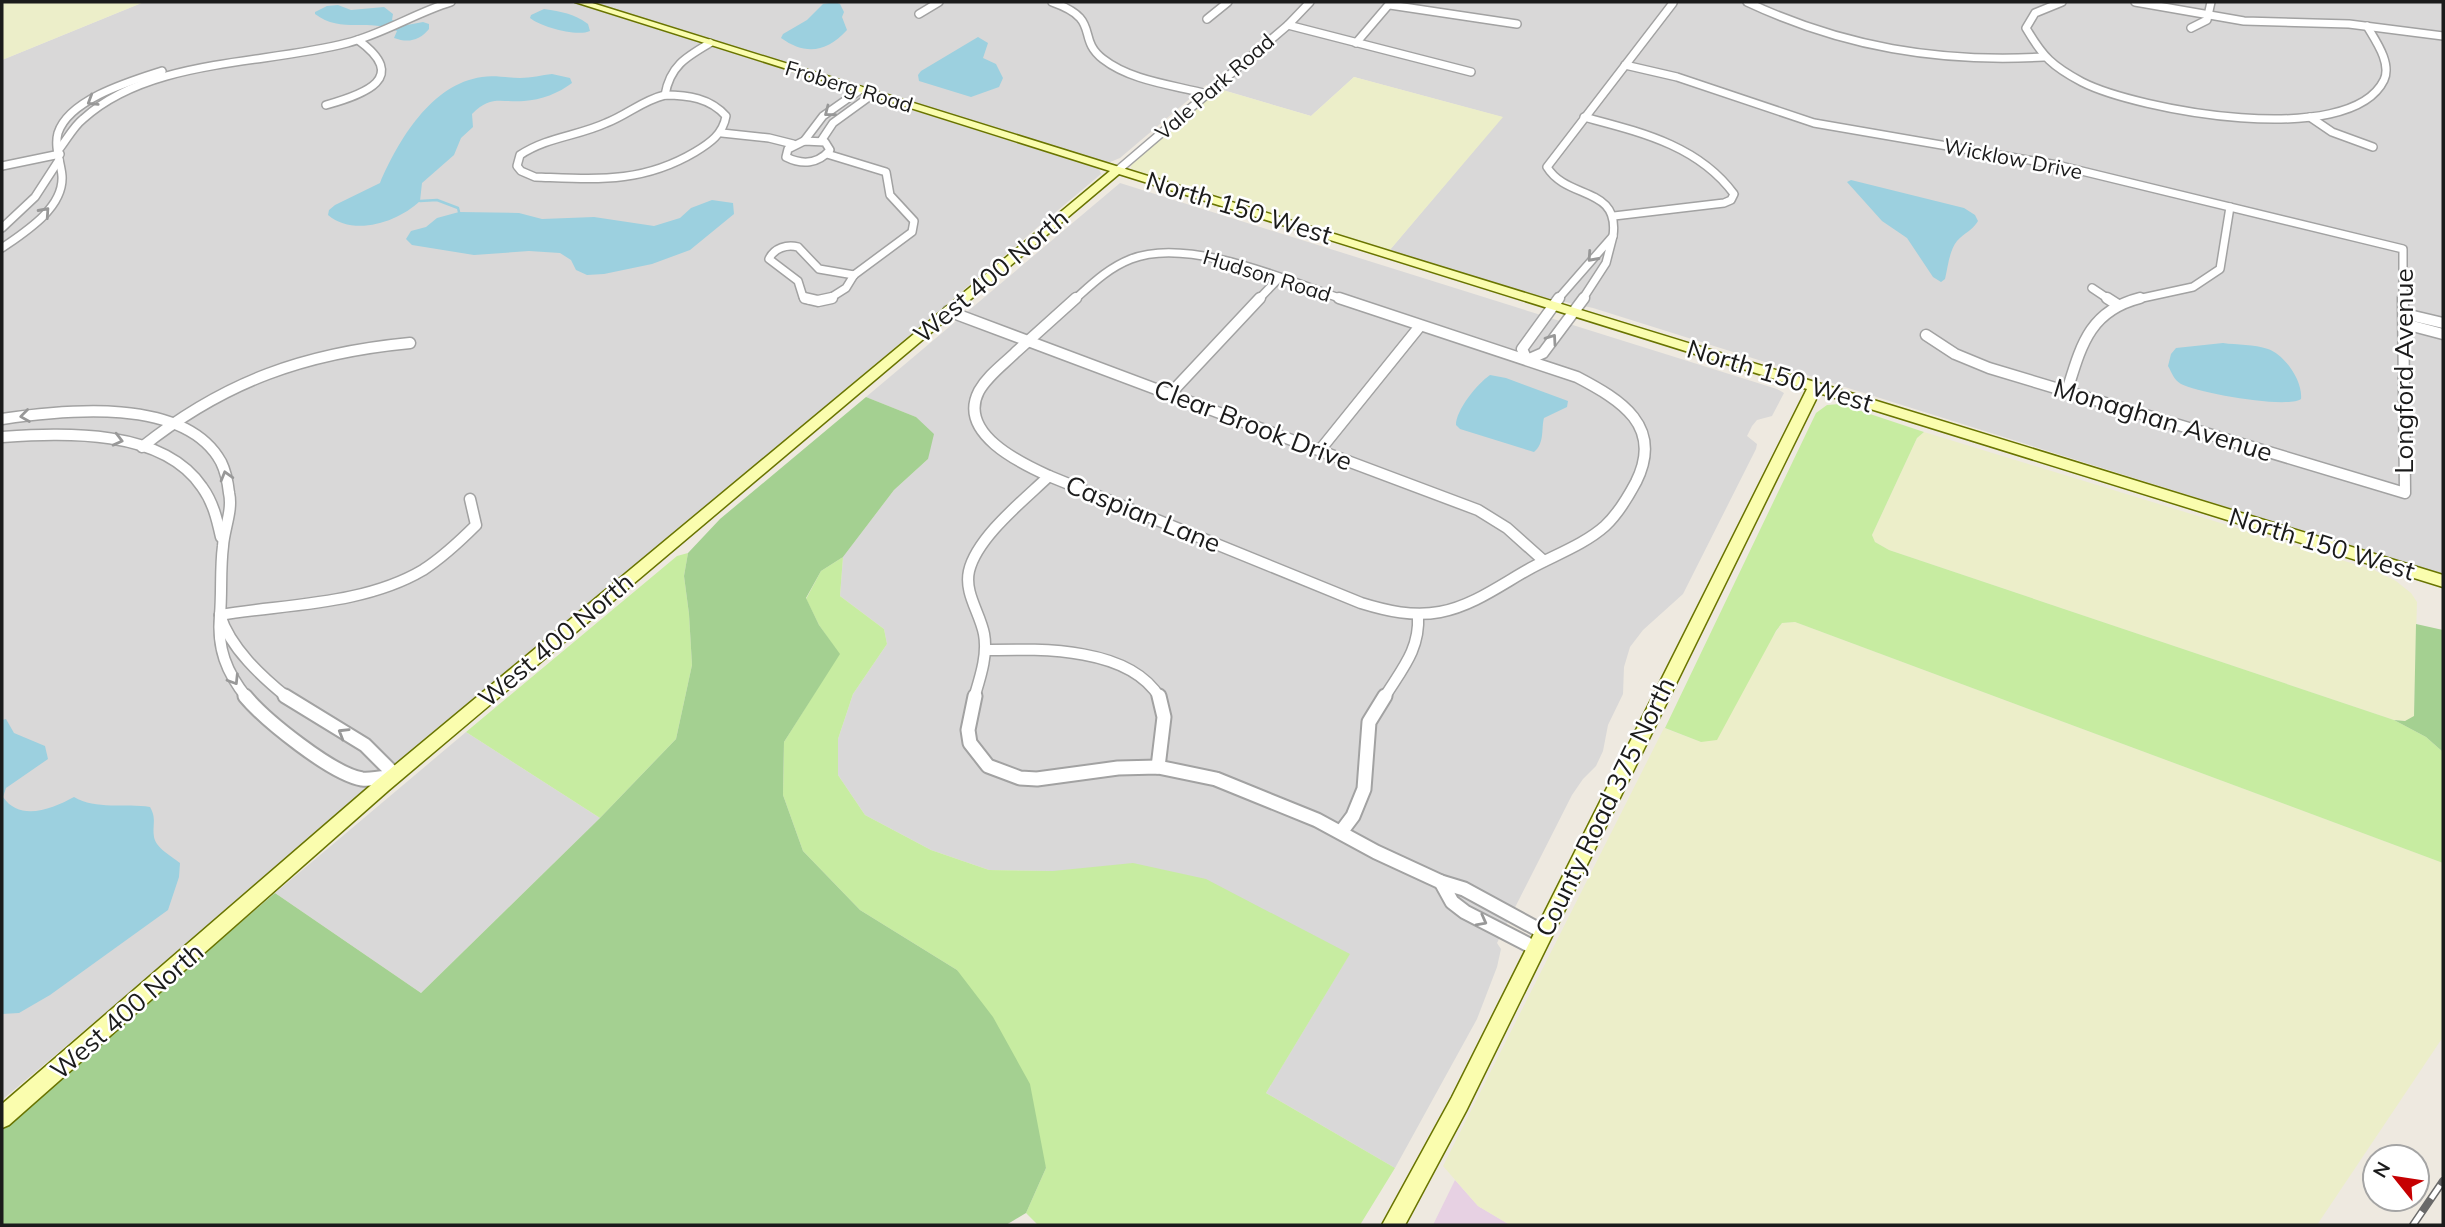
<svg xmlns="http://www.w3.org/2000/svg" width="2445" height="1227" font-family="Mulish,sans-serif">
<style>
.residential{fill:#d9d8d8}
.industrial{fill:#e7d1e3}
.farmland{fill:#eceec9}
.grass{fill:#c7eca1}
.forest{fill:#a4d091}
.water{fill:#9cd0df}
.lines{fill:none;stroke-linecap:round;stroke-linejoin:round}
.stream{stroke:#9cd0df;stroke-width:2.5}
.street-far2-casing{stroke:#a2a2a2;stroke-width:10}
.street-far1-casing{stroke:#a2a2a2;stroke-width:13}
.street-casing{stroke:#a2a2a2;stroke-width:17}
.secondary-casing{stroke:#697400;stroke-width:3}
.street-far2{stroke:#fff;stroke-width:7}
.street-far1{stroke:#fff;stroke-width:10}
.street{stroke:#fff;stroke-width:13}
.secondary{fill:#fafdae;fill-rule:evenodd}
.rail-casing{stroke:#696969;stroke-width:8}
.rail{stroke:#fff;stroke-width:5;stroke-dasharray:16;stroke-linecap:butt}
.oneway{stroke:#989898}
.labels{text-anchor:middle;stroke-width:5;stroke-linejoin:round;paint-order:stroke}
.far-street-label{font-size:21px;fill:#1b1b1b;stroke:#fff}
.street-label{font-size:26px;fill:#1b1b1b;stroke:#fff}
</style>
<rect width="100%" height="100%" fill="#eee9e0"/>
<g class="residential">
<path d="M 144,2 L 571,2 L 1099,169 L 1101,174 L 2,1100 L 2,60 Z"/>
<path d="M 597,2 L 2443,2 L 2443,575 L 1593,308 L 1528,294 L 1389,251 L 1502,117 L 1354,77 L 1311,116 L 1206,85 L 1120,158 L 1108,163 L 609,8 Z"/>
<path d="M 1120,183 L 1777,389 L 1784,393 L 1772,416 L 1757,420 L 1752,426 L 1747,436 L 1757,444 L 1756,449 L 1683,594 L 1643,630 L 1630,647 L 1624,667 L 1623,694 L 1608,725 L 1603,751 L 1596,766 L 1583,779 L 1572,795 L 1497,943 L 1501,949 L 1497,967 L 1477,1019 L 1395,1168 L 1266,1093 L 1349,955 L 1053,871 L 989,870 L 931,850 L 865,815 L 838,775 L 838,739 L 853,694 L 887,644 L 884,629 L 840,596 L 843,557 L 894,490 L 928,459 L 916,417 L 866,397 Z"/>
<path d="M 466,732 L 600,818 L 421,993 L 275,893 Z"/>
</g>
<path class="industrial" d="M 1455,1180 L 1478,1206 L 1510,1225 L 1433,1225 Z"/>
<g class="farmland">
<path d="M 2,2 L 144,2 L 2,60 Z"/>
<path d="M 1354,77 L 1503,117 L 1389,251 L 1134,172 L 1131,168 L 1131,164 L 1219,89 L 1311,116 Z"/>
<path d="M 1924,432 L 2374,570 L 2396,581 L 2411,593 L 2417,602 L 2414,717 L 2405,721 L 2394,720 L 1889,550 L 1875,542 L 1872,535 L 1917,438 Z"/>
<path d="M 1795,622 L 2443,863 L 2443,1037 L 2317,1225 L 1510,1225 L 1478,1206 L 1443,1166 L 1664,728 L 1701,742 L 1782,623 Z"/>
</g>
<g class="grass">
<path d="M 1840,404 L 1924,432 L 1917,438 L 1872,535 L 1875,542 L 1889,550 L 2394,720 L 2426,737 L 2443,752 L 2443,863 L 1795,622 L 1782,623 L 1776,631 L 1717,740 L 1701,742 L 1665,728 L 1816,413 L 1827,405 Z"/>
<path d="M 688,553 L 684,576 L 689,614 L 692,665 L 676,739 L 600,818 L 466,732 L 677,556 Z"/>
<path d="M 843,557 L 840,596 L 884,629 L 887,644 L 853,694 L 838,739 L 838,775 L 865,815 L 931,850 L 989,870 L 1053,871 L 1133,863 L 1206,879 L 1350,954 L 1266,1093 L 1395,1168 L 1360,1225 L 1038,1225 L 1026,1213 L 1046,1168 L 957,970 L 860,910 L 803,851 L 783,795 L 784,742 L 839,654 L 819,625 L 806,599 L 821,571 Z"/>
</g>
<g class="forest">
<path d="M 866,397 L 916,417 L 934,434 L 928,459 L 894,490 L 843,557 L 821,571 L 806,598 L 819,625 L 840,654 L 784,742 L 783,795 L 803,851 L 860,910 L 957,970 L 993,1017 L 1030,1084 L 1046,1168 L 1026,1213 L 1006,1225 L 2,1225 L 2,1126 L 275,893 L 421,993 L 600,818 L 676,739 L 692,665 L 689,614 L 684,576 L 688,553 L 720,519 Z"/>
<path d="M 2416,624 L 2443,630 L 2443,752 L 2426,737 L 2394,720 L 2405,721 L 2414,716 Z"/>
</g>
<g class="water">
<path d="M 835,2 L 840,4 L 844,12 L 842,17 L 847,30 C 826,53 805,55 781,38 L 783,34 L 807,20 L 823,4 Z"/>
<path d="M 338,5 L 351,10 L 384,7 L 393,14 L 392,20 L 407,25 L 423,22 L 429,24 L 429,29 C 419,41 408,43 394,38 L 397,31 C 371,18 341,34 315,14 L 315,12 L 327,6 Z"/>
<path d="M 544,9 C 562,12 573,13 588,24 L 590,31 C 577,37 541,27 530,18 L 531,15 Z"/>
<path d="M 978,37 L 988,43 L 983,58 L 996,64 L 1003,78 L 999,87 L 971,97 L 919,81 L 918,75 L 921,71 Z"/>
<path d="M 552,74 L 570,78 L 572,83 C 559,93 541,100 524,101 C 502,103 491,94 472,114 L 473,127 L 461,138 L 454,155 L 422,183 L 420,201 C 398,222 354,237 328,215 L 329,210 L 335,205 L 380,183 C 398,141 431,84 482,77 C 495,75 507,78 520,78 C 531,78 542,75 552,74 Z"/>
<path d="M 1851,180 L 1964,208 L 1975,215 L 1978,221 C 1973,230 1964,233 1957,241 C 1949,251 1948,267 1945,279 L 1941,282 L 1933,277 L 1907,238 L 1882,221 L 1847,182 Z"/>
<path d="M 712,200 L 733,203 L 734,214 L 690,250 L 652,264 L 604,274 L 587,275 L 576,270 L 571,260 L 560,253 L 529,251 L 474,255 L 412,245 L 406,239 L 411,231 L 426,227 L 437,218 L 459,212 L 519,213 L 542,219 L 594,217 L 654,226 L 680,218 L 691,208 Z"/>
<path d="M 2223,343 C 2237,345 2254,344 2268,349 C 2285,355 2303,381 2301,399 C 2287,409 2198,393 2181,384 C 2174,380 2172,373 2168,366 L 2171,354 L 2176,348 Z"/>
<path d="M 1490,375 L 1506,378 L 1568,401 L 1567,407 L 1544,418 C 1541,429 1545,443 1534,452 L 1460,429 L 1456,425 C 1456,410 1477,384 1490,375 Z"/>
<path d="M 6,719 L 14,733 L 45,746 L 48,759 L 6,788 L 3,797 C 20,822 52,809 74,797 C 96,810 125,803 150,807 C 157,819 152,825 154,837 C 156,848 171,856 180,863 L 179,877 L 168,910 L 50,995 L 19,1013 L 2,1014 L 2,720 Z"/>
</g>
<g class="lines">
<path class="stream" d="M 420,201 L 437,200 L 458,208 L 459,212"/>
<defs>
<g id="street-far2">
<path d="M 1052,2 C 1103,20 1075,37 1103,59 C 1131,81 1174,85 1207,94"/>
<path d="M 1747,2 C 1843,47 1939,63 2044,57"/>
<path d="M 2062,2 L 2035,13 L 2026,28 C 2043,57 2052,66 2082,82 C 2137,110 2350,150 2384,80 C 2392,63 2375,40 2367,26"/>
<path d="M 2135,2 L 2244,21 L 2349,24 L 2443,36"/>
<path d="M 1390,5 L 1517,24"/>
<path d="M 919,14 L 939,2"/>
<path d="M 1207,19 L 1228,2"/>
<path d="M 1288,25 L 1471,72"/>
<path d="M 2191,28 L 2207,20 L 2211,2"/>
<path d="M 1356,43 L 1391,2"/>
<path d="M 1625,65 L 1677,77 L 1814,123 L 2057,165 L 2403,249 L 2403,300"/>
<path d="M 665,95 C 688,95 710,98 726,116 C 723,134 710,143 695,152 C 641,184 595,179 535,177 L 521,171 L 517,166 L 520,155 C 547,137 578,136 606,123 C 627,115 643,100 665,95 Z"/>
<path d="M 665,95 C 670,66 686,57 710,43"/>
<path d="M 326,105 C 365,94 410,78 358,40"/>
<path d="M 1584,117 C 1640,132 1698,145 1734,194 L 1731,200 L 1724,203 L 1614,216"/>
<path d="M 2310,117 L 2332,132 L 2373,147"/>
<path d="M 722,133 L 769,138 L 793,144"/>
<path d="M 804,141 L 825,142 L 830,150 C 818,164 802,165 786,157 L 788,149 Z"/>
<path d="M 804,141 L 823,116 L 860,90"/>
<path d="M 821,141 L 833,123 L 873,94"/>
<path d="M 60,148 C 67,139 74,126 83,119 C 150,58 264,65 347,43 C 383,34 415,13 451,2"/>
<path d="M 827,154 L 886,172 L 890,195 L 914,221 L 912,232 L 854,275"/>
<path d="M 2,166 L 60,154"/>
<path d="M 1118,170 L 1288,25 L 1310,2"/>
<path d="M 2,228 L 35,197 L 59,160"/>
<path d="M 1613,236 C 1620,186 1567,200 1547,167 L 1673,3"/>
<path d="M 2,248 C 25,232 64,208 62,176 C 61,163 54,147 58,133 C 69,99 131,81 162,71"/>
<path d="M 2092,288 L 2110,300"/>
<path d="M 809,300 L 803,297 L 798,281 L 769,259 C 774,248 787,244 798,247 L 819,269 L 854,275"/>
<path d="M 827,300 L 846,288 L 854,275"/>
<path d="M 1074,300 C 1092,284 1108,268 1131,259 C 1188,236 1288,281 1345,300"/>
<path d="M 1258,300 L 1279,278"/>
<path d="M 1557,300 L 1613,236 L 1606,263 L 1582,300"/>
<path d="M 2133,300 L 2193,287 L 2220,269 L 2230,207"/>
</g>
<g id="street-far1">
<path d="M 805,298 L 818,301 L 832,298"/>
<path d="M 1076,298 C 1056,316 1036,334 1016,352 C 1004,364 988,375 979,391 C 957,433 1020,463 1049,476 L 1361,603 C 1387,611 1413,617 1440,612 C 1473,606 1502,584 1531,568 C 1555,555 1585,544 1605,526 C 1618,514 1628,497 1636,482 C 1664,426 1621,400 1577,377 L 1339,298"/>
<path d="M 1559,298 L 1522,349 L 1527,360 L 1543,353 L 1584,298"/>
<path d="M 2107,298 L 2118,305"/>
<path d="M 948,311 L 1478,510 L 1507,528 L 1544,561"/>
<path d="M 2405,314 L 2443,323"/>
<path d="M 2405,324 L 2443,334"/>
<path d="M 1926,335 L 1955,354 L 1989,368 L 2405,493 L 2403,298"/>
<path d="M 2067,391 C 2081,346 2089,311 2140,298"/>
<path d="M 1170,394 L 1260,298"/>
<path d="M 2,419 C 63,410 185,396 221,462 C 225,470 228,484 229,493 C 233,510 224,529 223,546 C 220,569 222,592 220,615"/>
<path d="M 2,437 C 64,433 162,428 202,487 C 213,502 217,519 221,537"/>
<path d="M 142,447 C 225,381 305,353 410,343"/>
<path d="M 1320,450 L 1420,326"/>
<path d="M 220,615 C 230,648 262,677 288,698"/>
<path d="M 220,615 C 217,648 226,672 247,698"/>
<path d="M 220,615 C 286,604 364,605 423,570 C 443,557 459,542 476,525 L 470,499"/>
<path d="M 986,650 C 1039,649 1129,646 1160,698"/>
<path d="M 974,698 C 980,678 988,655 984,634 C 980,613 964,593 969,571 C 977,537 1024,500 1049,476"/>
<path d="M 1384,698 C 1401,670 1420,650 1418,616"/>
</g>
<g id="street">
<path d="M 245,696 C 265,720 332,774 362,779 C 373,780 384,777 395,775 L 365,745 L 285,696"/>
<path d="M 975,696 L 968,730 L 970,743 L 988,766 L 1020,778 L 1037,779 L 1118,768 L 1158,767 L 1216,779 L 1317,820 L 1376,852 L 1441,882 L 1464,889 L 1543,932"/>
<path d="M 1158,767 L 1164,717 L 1159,696"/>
<path d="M 1341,832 L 1353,816 L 1364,789 L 1369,722 L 1385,696"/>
<path d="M 1441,882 L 1452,902 L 1465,912 L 1535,948"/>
</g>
<path id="secondary" d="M 575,2 L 589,2 L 1405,256 L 2443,575 L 2443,587 L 1819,393 L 1466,1111 L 1405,1225 L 1382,1225 L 1452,1097 L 1807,389 L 1119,174 L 389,790 L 9,1125 L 2,1128 L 2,1104 L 377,780 L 1110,171 Z"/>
</defs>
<use href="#street-far2" class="street-far2-casing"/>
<use href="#street-far1" class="street-far1-casing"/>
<use href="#street" class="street-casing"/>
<use href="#secondary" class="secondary-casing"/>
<use href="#street-far2" class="street-far2"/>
<use href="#street-far1" class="street-far1"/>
<use href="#street" class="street"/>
<use href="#secondary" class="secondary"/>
<defs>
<path id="rail" d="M 2413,1225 L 2443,1181"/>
</defs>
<use href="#rail" class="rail-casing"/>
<use href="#rail" class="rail"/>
</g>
<defs><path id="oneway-chevron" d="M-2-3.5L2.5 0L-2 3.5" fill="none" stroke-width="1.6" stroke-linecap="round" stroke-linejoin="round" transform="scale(1.75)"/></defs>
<g class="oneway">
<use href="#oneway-chevron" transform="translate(92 101) rotate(148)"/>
<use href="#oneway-chevron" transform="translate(829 112) rotate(142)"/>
<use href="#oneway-chevron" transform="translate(45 212) rotate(-48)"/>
<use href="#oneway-chevron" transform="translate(1592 257) rotate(132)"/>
<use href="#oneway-chevron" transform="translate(1552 339) rotate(-55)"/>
<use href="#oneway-chevron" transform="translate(25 416) rotate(172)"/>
<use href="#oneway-chevron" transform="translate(118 440) rotate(14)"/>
<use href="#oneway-chevron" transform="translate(226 476) rotate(-106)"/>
<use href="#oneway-chevron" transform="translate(234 680) rotate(58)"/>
<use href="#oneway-chevron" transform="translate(343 733) rotate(-149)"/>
<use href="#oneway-chevron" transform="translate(1482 921) rotate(28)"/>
</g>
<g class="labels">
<g class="far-street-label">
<text transform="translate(849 87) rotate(17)" y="7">Froberg Road</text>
<text transform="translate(1215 87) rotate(-41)" y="7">Vale Park Road</text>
<text transform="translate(2013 159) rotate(11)" y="7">Wicklow Drive</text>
<text transform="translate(1267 276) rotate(17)" y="7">Hudson Road</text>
</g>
<g class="street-label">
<text transform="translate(1239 208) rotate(17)" y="9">North 150 West</text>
<text transform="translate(991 276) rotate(-40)" y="9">West 400 North</text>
<text transform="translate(2404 371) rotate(-90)" y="9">Longford Avenue</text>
<text transform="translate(1780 376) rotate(17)" y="9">North 150 West</text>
<text transform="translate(2163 420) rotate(17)" y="9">Monaghan Avenue</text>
<text transform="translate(1253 425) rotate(21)" y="9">Clear Brook Drive</text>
<text transform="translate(1143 514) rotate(22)" y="9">Caspian Lane</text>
<text transform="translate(2322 544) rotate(17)" y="9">North 150 West</text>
<text transform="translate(556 640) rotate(-40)" y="9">West 400 North</text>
<text transform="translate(1605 807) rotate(-64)" y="9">County Road 375 North</text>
<text transform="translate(127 1011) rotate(-41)" y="9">West 400 North</text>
</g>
</g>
<rect width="2445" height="1227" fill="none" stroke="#1b1b1b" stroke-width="7"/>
<g transform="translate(2396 1178) rotate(300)"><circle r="33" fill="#ffffff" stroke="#a4a4a4" stroke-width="2"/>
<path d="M0-5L12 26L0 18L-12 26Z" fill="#c60002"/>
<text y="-10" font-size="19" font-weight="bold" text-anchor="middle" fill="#1b1b1b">N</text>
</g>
</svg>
